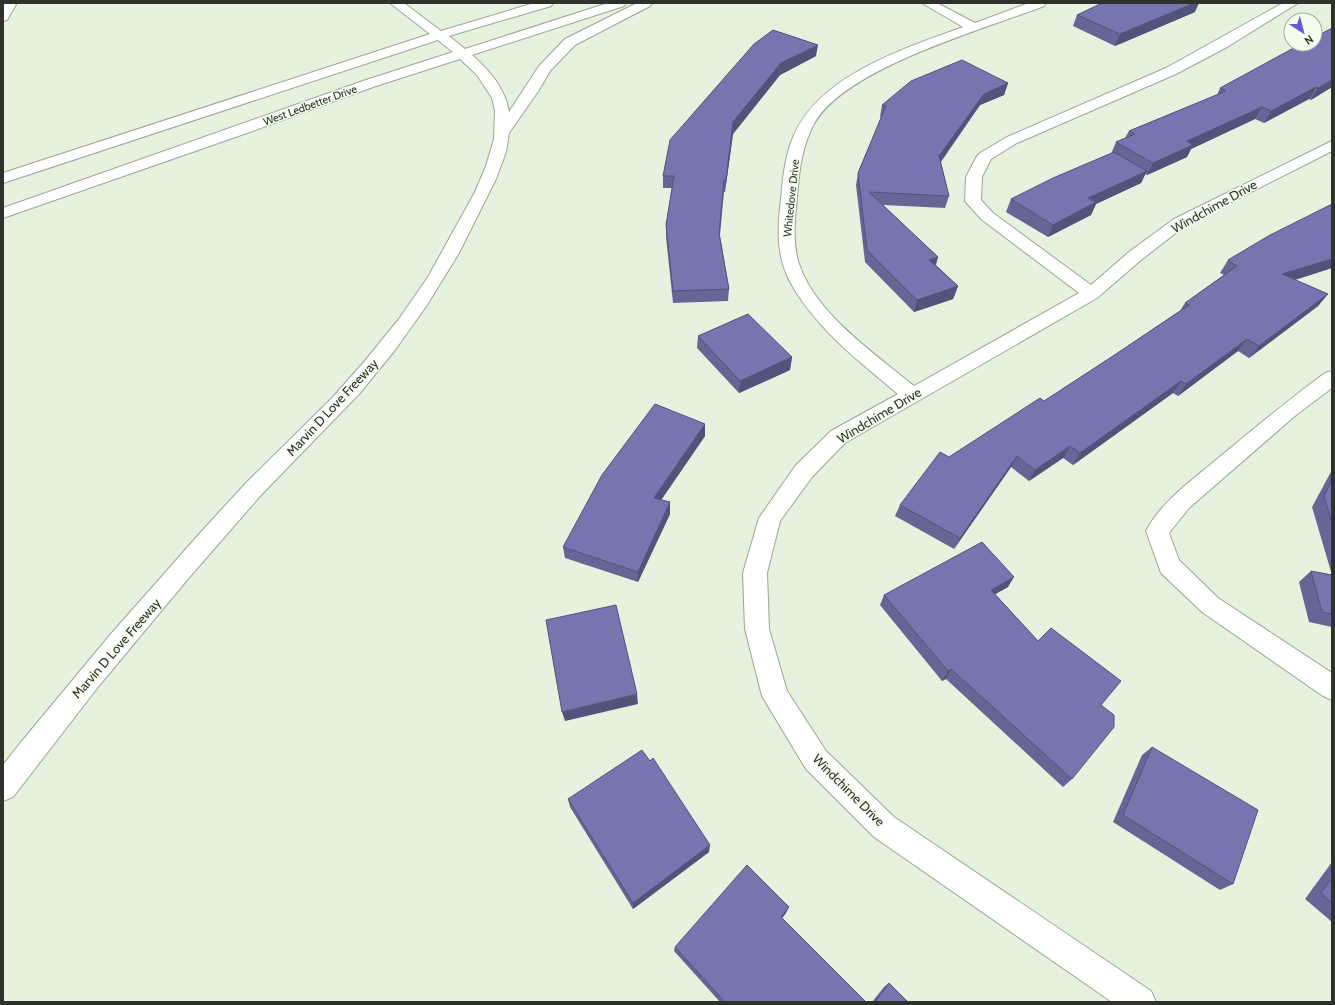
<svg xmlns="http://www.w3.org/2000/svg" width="1335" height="1005" font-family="Cabin,sans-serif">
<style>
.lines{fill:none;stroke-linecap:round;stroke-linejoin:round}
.minor-casing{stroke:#9ba593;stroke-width:2}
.major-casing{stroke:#9ba593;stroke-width:2}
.highway-casing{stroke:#9ba593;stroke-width:2}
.minor{fill:#fff;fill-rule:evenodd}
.major{fill:#fff;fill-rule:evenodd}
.highway{fill:#fff;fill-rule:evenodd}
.wall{fill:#656596}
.shaded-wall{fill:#52537a}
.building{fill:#7576af;stroke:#52537a}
.labels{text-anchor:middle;stroke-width:3;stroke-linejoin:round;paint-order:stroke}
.far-street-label{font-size:11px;fill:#2e322a;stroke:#f6ffef}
.street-label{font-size:13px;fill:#2e322a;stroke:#f6ffef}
</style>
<rect width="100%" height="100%" fill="#e7f2de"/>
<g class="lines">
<defs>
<g id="minor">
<path d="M 922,3 L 937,3 L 975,23 L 1029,3 L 1046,3 L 1044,6 C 985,29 848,67 815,122 C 802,145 799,171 797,198 C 795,219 792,242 799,264 C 816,314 874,353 914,386 L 1079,293 L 981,219 L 965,201 L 966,177 L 977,156 L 980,153 L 1007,137 L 1166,68 L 1283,3 L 1298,3 L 1227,47 L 1176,74 L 1017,143 L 991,159 L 982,177 L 981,200 L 993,213 L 1091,285 L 1129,252 L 1174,219 L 1332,141 L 1332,151 L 1186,225 L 1141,260 L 1097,298 L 845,443 L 812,477 L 780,521 L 767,573 L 769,629 L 787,691 L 826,751 L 894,817 L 1151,991 L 1156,1002 L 1112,1002 L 874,837 L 806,769 L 762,696 L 745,629 L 743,573 L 759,518 L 796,465 L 831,431 L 898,394 C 860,362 819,331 793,287 C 776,259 777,230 781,199 C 783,177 785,155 794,135 C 821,74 906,48 963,27 Z"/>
<path d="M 1332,371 L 1332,388 L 1296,415 L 1189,508 L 1169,533 L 1179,560 L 1218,598 L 1332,673 L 1332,700 L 1323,696 L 1202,612 L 1161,573 L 1146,531 C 1161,502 1191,481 1216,460 C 1252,430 1287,401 1325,373 Z"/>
</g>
<path id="major" d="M 390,3 L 404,3 L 441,31 L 534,3 L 553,3 L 551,6 L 449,36 L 465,49 L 608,3 L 626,3 L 624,6 L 472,55 C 490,71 505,88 509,112 L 539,66 L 565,39 L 637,3 L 652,3 L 650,6 L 575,45 L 550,71 L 539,90 L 509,133 L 506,152 L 496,179 L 459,253 L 427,305 L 395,350 L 360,393 L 261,495 L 187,580 L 98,687 L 13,797 L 3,801 L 3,765 L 22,741 L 110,635 L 201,532 L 246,483 L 332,398 L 364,362 L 399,319 L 428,277 L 475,192 L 486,166 L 494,139 L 495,111 L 492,98 L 477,75 L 460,59 L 373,87 L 247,133 L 3,218 L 3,208 L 363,81 L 453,52 L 438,40 L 3,183 L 3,173 L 430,34 Z"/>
<path id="highway" d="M 5,3 L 17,3 L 7,20 L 3,21 L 3,6 Z"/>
</defs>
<use href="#minor" class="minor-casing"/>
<use href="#major" class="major-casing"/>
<use href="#highway" class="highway-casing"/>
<use href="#minor" class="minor"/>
<use href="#major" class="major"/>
<use href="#highway" class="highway"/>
</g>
<g class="wall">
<path d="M 1195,12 L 1115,46 L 1073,26 L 1077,15 Z"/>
<path d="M 773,30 L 816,56 L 780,75 L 733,134 L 725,192 L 724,192 L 720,235 L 729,289 L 728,301 L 673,303 L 666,237 L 666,225 L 672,188 L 663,188 L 663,176 Z"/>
<path d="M 1008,83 L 1004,95 L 980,105 L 941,162 L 949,196 L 945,208 L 883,205 L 938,257 L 936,265 L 958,286 L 953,299 L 914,312 L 865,262 L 856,185 L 858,173 L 881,117 L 880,117 L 882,105 Z"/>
<path d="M 1332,87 L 1311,100 L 1309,99 L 1264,123 L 1255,119 L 1191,149 L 1187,157 L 1147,175 L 1145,174 L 1141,183 L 1096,204 L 1091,215 L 1048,237 L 1006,212 L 1011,199 L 1111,154 L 1116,142 L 1125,138 L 1129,131 L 1217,95 L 1220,88 Z"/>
<path d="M 1332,204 L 1332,268 L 1295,280 L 1328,294 L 1318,306 L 1249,358 L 1238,351 L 1178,396 L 1173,393 L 1073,465 L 1063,458 L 1029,481 L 1011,467 L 954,549 L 895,516 L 900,505 L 949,457 L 1044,401 L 1113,356 L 1180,311 L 1185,303 L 1224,275 L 1220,273 L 1228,260 Z"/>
<path d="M 698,336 L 792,357 L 790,370 L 739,393 L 697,348 Z"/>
<path d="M 705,424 L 705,436 L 661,500 L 670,502 L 670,514 L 638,582 L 565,558 L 563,547 Z"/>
<path d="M 1332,470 L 1332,627 L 1309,622 L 1299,582 L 1311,571 L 1332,575 L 1312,507 Z"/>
<path d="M 1008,587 L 995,594 L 1038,641 L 1101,705 L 1072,779 L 1063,787 L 946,679 L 942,681 L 880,605 L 884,595 Z"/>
<path d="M 1152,747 L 1233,884 L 1220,890 L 1113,822 L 1142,755 Z"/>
<path d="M 568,799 L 709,852 L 633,909 L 570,807 Z"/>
<path d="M 1332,862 L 1332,922 L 1305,899 Z"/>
<path d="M 786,913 L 782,918 L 866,1002 L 720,1002 L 674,951 L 675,947 Z"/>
<path d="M 889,983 L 908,1002 L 872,1002 L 884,987 Z"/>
</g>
<g class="shaded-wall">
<path d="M 1194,3 L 1199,3 L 1195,12 L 1115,46 L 1120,34 Z"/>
<path d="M 818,45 L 816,56 L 780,75 L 733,134 L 725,192 L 726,180 L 733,122 L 781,63 Z"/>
<path d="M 1332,80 L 1332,87 L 1311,100 L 1318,88 Z"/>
<path d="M 1008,83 L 1004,95 L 980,105 L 936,168 L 939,156 L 984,94 Z"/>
<path d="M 1316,87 L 1309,99 L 1264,123 L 1271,111 Z"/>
<path d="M 1262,107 L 1255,119 L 1191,149 L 1187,157 L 1147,175 L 1153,163 L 1187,141 Z"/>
<path d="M 1147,171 L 1141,183 L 1096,204 L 1091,215 L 1048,237 L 1053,225 L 1088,198 Z"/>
<path d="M 938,257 L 934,269 L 929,260 Z"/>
<path d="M 1332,259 L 1332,268 L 1274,286 L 1282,274 Z"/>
<path d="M 958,286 L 953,299 L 914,312 L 917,300 Z"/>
<path d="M 1328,294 L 1318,306 L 1249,358 L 1259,346 Z"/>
<path d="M 1247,339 L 1238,351 L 1178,396 L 1186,384 Z"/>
<path d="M 792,357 L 790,370 L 739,393 L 740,381 Z"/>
<path d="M 1181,381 L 1173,393 L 1073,465 L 1080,453 Z"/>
<path d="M 705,424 L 705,436 L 655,509 L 654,498 Z"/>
<path d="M 1070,446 L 1063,458 L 1029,481 L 1035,470 Z"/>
<path d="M 1017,456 L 1011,467 L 954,549 L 960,538 Z"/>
<path d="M 670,502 L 670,514 L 638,582 L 638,572 Z"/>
<path d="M 1014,577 L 1008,587 L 985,600 L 991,590 Z"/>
<path d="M 951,669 L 946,679 L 942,681 L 948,671 Z"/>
<path d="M 637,694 L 638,704 L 565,721 L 562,712 Z"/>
<path d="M 710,845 L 709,852 L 633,909 L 633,903 Z"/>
<path d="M 789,907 L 786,913 L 778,923 L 781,917 Z"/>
</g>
<g class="building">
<path d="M 1102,3 L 1194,3 L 1120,34 L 1077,15 Z"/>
<path d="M 1332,28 L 1332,80 L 1318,88 L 1316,87 L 1271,111 L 1262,107 L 1187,141 L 1193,145 L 1153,163 L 1116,142 L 1135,134 L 1129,131 L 1226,91 L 1220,88 L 1301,44 L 1315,44 L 1315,37 Z"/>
<path d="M 773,30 L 818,45 L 781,63 L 733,122 L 726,180 L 724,180 L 719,234 L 729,289 L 673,291 L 666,225 L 674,176 L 663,176 L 670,140 L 754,44 Z"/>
<path d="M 962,60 L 1008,83 L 984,94 L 939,156 L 949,196 L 869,192 L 938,257 L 929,260 L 958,286 L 917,300 L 867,250 L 858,173 L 886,106 L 882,105 L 911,81 Z"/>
<path d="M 1114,152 L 1147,171 L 1088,198 L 1096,202 L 1053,225 L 1011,199 L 1053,178 Z"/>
<path d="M 1332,204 L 1332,259 L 1282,274 L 1328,294 L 1259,346 L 1247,339 L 1186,384 L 1181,381 L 1080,453 L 1070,446 L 1035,470 L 1017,456 L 960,538 L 900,505 L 940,452 L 949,457 L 1040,398 L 1044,401 L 1113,356 L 1189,305 L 1185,303 L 1237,266 L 1228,260 L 1270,235 Z"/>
<path d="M 748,314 L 792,357 L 740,381 L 698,336 Z"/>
<path d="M 655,404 L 705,424 L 654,498 L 670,502 L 638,572 L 563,547 L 602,475 Z"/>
<path d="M 1332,480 L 1332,523 L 1324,496 Z"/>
<path d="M 982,542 L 1014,577 L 991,590 L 1038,641 L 1051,628 L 1121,681 L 1101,705 L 1114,715 L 1114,727 L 1072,779 L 951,669 L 948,671 L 884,595 Z"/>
<path d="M 1311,571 L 1332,575 L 1332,614 L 1322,612 Z"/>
<path d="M 616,605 L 637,694 L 562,712 L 546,620 Z"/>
<path d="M 1152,747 L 1258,810 L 1233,884 L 1123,815 Z"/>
<path d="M 642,750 L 650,761 L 653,758 L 710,845 L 633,903 L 568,799 Z"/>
<path d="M 747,865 L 789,907 L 781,917 L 866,1002 L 725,1002 L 675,947 Z"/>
<path d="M 1332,878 L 1332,903 L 1321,893 Z"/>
<path d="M 889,983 L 908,1002 L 875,1002 Z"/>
</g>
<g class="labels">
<g class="far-street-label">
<text transform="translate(310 105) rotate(-20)" y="4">West Ledbetter Drive</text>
<text transform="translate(791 198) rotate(-84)" y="4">Whitedove Drive</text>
</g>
<g class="street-label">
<text transform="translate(1214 206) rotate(-29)" y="5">Windchime Drive</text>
<text transform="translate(332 407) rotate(-47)" y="5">Marvin D Love Freeway</text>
<text transform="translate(879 415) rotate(-31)" y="5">Windchime Drive</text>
<text transform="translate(116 648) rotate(-49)" y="5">Marvin D Love Freeway</text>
<text transform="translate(849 790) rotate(45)" y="5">Windchime Drive</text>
</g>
</g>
<rect width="1335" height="1005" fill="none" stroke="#2e322a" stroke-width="8"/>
<g transform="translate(1303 32) rotate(144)"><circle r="19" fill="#f6ffef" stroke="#a6ada0"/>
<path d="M0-3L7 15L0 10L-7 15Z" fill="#665ad3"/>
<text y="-6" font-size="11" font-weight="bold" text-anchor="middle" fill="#2e322a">N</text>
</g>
</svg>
